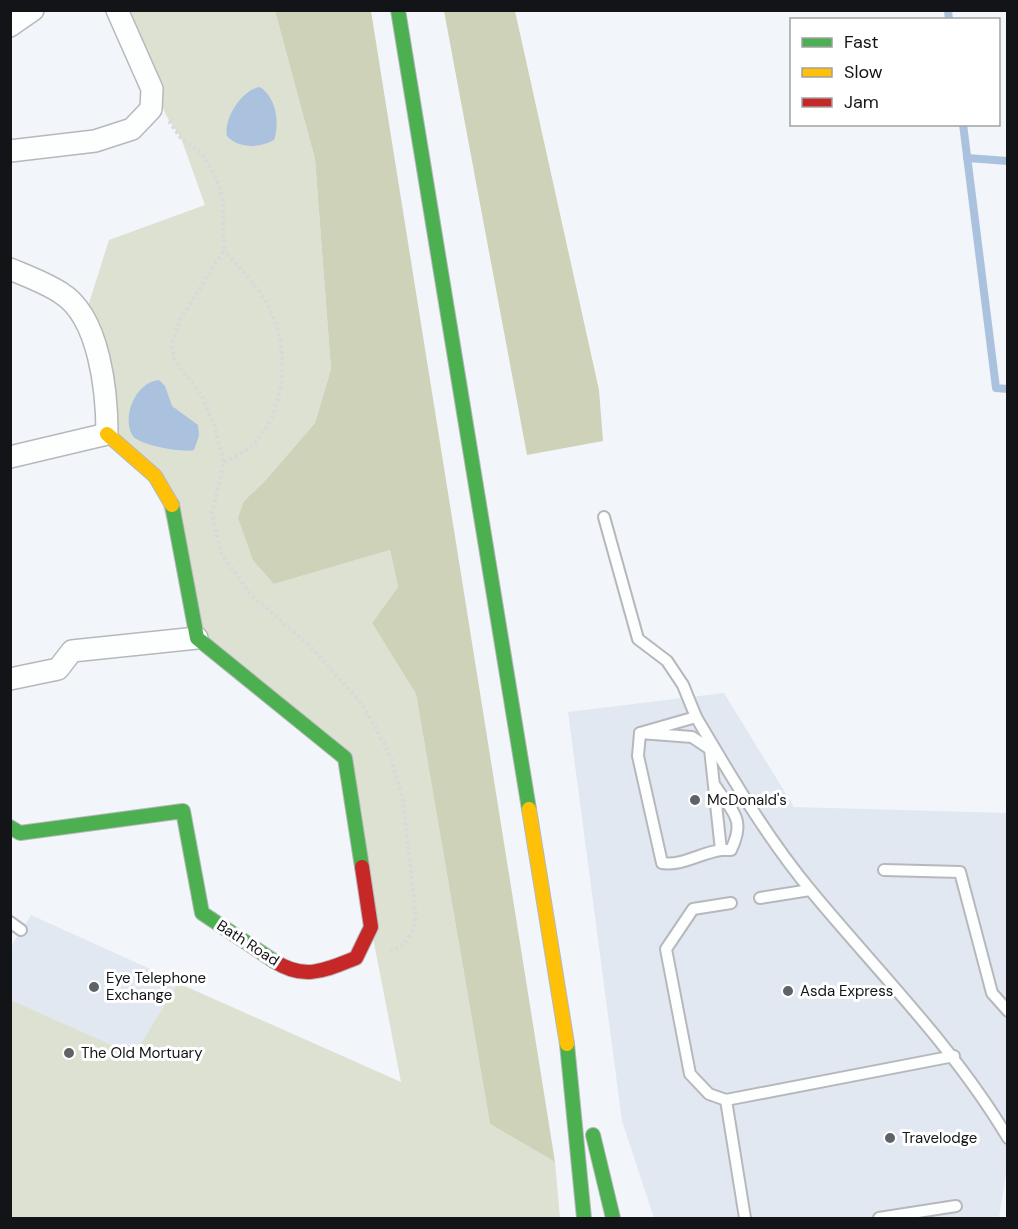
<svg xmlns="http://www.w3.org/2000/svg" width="1018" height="1229" font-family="'DM Sans',sans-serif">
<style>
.built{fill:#e1e8f1}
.green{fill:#dde1d1}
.forest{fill:#ced2b9}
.water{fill:#abc2df}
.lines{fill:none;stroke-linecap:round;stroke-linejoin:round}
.stream{stroke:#abc2df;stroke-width:8}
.lane-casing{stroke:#b6b8bb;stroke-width:14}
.street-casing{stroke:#b6b8bb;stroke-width:24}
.fast-casing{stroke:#b6b8bb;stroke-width:16}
.slow-casing{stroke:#b6b8bb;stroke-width:16}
.jam-casing{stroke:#b6b8bb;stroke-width:16}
.path{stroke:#d8d9da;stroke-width:4;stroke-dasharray:3 3;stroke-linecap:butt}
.lane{stroke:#fdfefe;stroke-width:10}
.street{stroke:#fdfefe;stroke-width:21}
.fast{stroke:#4caf50;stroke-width:14}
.slow{stroke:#ffc107;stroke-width:14}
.jam{stroke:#c62828;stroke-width:14}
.poi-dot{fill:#606366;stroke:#fff;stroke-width:2}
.labels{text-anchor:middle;stroke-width:6;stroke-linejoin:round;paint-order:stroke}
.poi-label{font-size:15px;fill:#121417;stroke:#fff;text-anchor:start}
.street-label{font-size:15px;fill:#121417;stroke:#fff}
</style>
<rect width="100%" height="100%" fill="#f2f5f9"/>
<g class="built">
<path d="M 724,693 L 794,807 L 1007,813 L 1008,1160 L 999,1218 L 654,1218 L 622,1121 L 568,712 Z"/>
<path d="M 31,915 L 179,982 L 134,1055 L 11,1000 L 10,948 Z"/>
</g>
<path class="green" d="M 121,11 L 275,11 L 315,159 L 331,369 L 315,423 L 264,482 L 244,501 L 274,584 L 390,550 L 398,587 L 372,623 L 416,694 L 490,1124 L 555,1162 L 560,1218 L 11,1218 L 11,1000 L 134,1055 L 178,983 L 401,1082 L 371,927 L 345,759 L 197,638 L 155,476 L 107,434 L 84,319 L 109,240 L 205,205 L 181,138 L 167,117 Z"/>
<g class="forest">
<path d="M 275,11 L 371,11 L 555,1162 L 490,1124 L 416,694 L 372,623 L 398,587 L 390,550 L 274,584 L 253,560 L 238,518 L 244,501 L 264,482 L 315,423 L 331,369 L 315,159 Z"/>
<path d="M 444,11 L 515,11 L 599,390 L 603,441 L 527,455 Z"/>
</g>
<g class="water">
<path d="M 260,87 C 276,97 280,123 274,140 C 259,148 239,149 227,136 C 223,119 242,89 260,87 Z"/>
<path d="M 159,380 L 165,386 L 172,406 L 198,425 L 199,436 L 194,450 C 183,453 137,445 132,435 C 122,415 136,382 159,380 Z"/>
</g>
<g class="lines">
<g class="stream">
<path d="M 948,10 L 949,20"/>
<path d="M 963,124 L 996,388 L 1008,389"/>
<path d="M 967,158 L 1008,161"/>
</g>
<defs>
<g id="lane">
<path d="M 604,517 L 638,639 L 667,661 L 683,685 L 696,717"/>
<path d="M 640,733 L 696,717 C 732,778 767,838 812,892 C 879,973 954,1047 1008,1138"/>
<path d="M 640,733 L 692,737 L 710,749 L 721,850 C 700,853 683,866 662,863 L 638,756 Z"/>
<path d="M 716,787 C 733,813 746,819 731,850 L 721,850"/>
<path d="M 884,870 L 960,872 L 992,993 L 1008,1011"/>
<path d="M 760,898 L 810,890"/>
<path d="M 10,922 L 21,930"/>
<path d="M 726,1100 L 709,1094 L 690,1074 L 666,949 L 693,909 L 731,903"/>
<path d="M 745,1218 L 726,1100 L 954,1056"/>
<path d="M 879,1218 L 956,1206"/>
</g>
<g id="street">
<path d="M 10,26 L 33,10"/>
<path d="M 10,151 L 95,141 L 132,129 L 151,109 L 152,89 L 117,10"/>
<path d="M 10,269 C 27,276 46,283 61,293 C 100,317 107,393 107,434 L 10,457"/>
<path d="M 10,679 L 58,669 L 72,651 L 197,638"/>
</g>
<g id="fast">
<path d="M 398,10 L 529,809"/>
<path d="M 172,505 L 197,638 L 345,758 L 362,867"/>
<path d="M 10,827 L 20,833 L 183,811 L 202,913 L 274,961"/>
<path d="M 567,1044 L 584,1218"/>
<path d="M 593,1135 L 613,1218"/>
</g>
<g id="slow">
<path d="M 107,434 L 155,476 L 172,505"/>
<path d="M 529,809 L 567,1044"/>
</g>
<path id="jam" d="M 274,961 C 305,981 325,970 356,958 L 371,927 L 362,867"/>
</defs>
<use href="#lane" class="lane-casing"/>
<use href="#street" class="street-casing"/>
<use href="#fast" class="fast-casing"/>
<use href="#slow" class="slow-casing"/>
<use href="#jam" class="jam-casing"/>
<g class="path">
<path d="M 169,121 L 181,138 L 202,154 L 216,177 L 223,200 L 224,250 L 181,318 L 172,343 L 174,359 L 202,396 L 214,425 L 224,462 L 212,513 L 221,553 L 251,595 L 310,646 L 361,703 L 377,730 L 391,758 L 403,801 L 416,916 C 414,933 406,946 390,952"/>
<path d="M 224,462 C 233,457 248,451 255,443 C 288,405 291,343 265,300 C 254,283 238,266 224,250"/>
</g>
<use href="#lane" class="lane"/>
<use href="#street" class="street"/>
<use href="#fast" class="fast"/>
<use href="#slow" class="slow"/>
<use href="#jam" class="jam"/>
</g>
<g class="poi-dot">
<circle cx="695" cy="800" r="6"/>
<circle cx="94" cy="987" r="6"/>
<circle cx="788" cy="991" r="6"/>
<circle cx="69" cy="1053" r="6"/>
<circle cx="890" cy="1138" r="6"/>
</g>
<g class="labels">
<g class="poi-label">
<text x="707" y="805">McDonald's</text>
<text x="106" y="983">Eye Telephone<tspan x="106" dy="17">Exchange</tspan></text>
<text x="800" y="996">Asda Express</text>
<text x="81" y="1058">The Old Mortuary</text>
<text x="902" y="1143">Travelodge</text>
</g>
<g class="street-label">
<text transform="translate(248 943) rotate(33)" y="5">Bath Road</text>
</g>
</g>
<rect width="1018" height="1229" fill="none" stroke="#121417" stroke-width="24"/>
<rect x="790" y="18" width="210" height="108" fill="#ffffff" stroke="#a0a1a2" stroke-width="1.5"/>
<rect x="802" y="38" width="30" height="9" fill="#4caf50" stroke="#a0a1a2" stroke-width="1.5"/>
<text x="844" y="48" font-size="18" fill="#121417">Fast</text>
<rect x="802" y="68" width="30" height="9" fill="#ffc107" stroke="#a0a1a2" stroke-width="1.5"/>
<text x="844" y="78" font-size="18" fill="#121417">Slow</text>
<rect x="802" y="98" width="30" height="9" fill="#c62828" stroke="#a0a1a2" stroke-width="1.5"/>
<text x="844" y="108" font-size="18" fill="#121417">Jam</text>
</svg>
